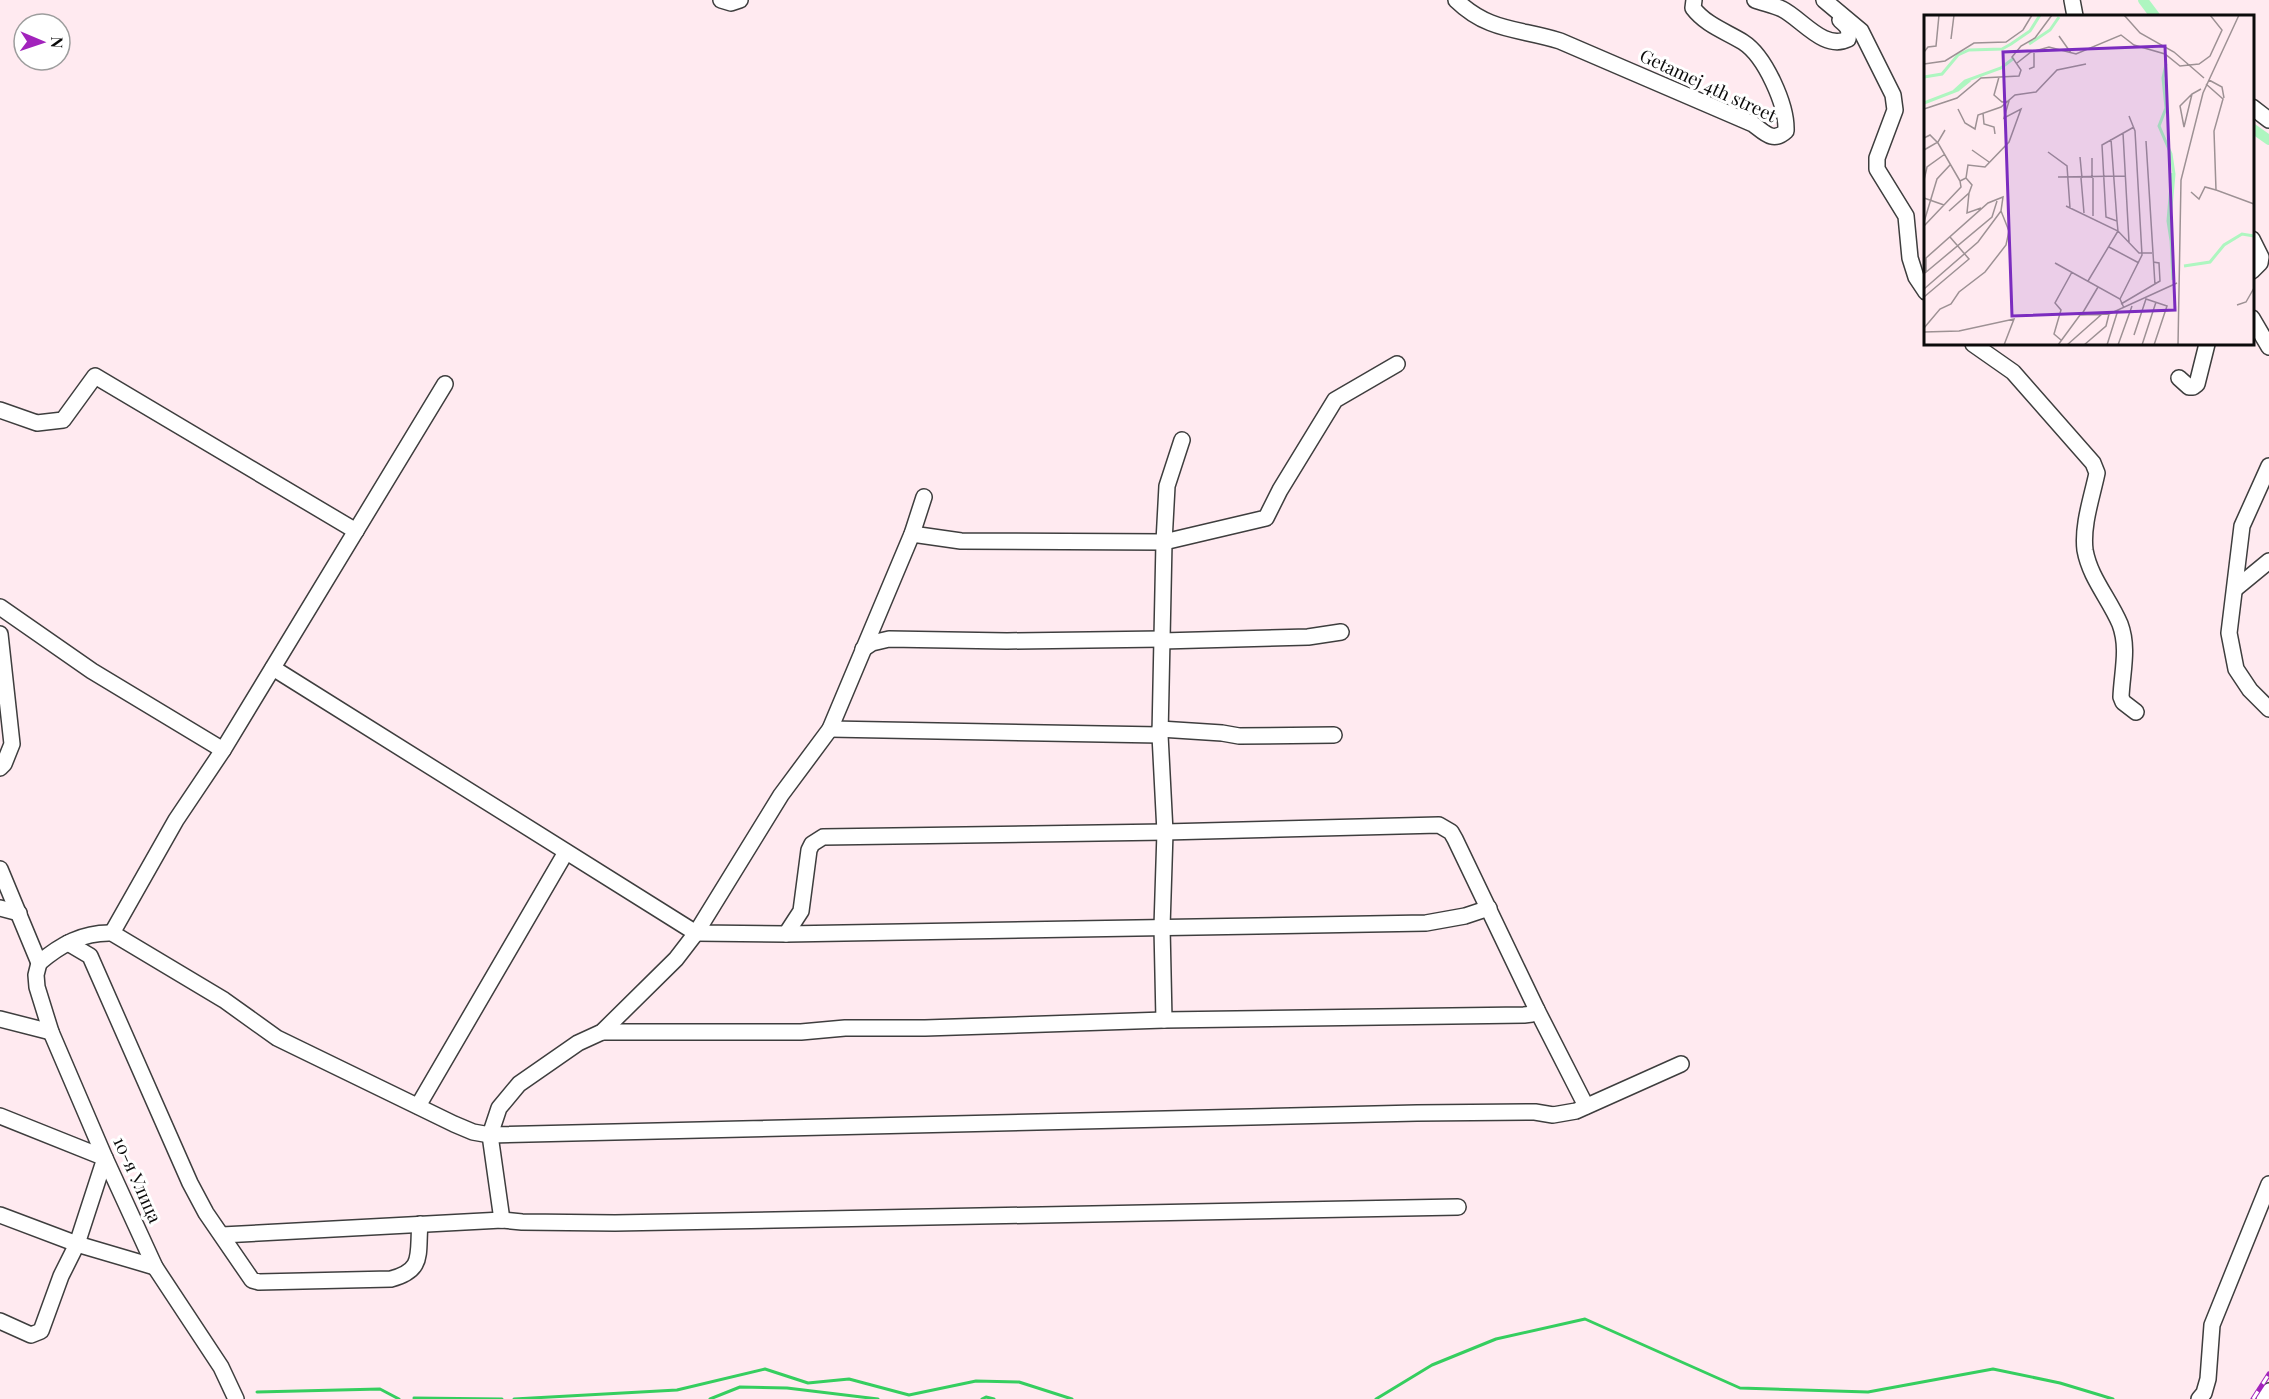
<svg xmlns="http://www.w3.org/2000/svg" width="2269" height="1399" font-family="'Playfair Display',serif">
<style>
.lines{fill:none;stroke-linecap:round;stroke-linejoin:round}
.stream{stroke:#35ce5f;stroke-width:3}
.canal{stroke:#aef6c0;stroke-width:10}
.minor-casing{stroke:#3e3e3e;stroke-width:18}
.minor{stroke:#fff;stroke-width:15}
.rail-casing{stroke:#a223bc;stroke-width:5}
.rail{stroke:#fff;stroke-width:3;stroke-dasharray:9;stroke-linecap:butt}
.labels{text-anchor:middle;stroke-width:6;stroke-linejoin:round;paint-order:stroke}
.street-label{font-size:18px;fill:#0b0b0b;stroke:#fff}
.inset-river{fill:none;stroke:#aef6c0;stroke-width:3}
.inset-road{fill:none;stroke:#9d9194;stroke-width:1.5}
.view{fill:#7b2cbf;fill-opacity:0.15;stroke:#7b2cbf;stroke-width:3}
.inset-edge{fill:none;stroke:#0b0b0b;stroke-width:3}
</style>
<rect width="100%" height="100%" fill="#ffeaf0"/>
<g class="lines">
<g class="stream">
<path d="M 257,1392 L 380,1389 L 399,1399"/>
<path d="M 414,1398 L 502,1399"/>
<path d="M 514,1399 L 677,1390 L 765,1369 L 808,1383 L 849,1379 L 909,1395 L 976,1381 L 1019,1382 L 1072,1399"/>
<path d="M 710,1399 L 740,1387 L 787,1388 L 878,1399"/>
<path d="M 982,1399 L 986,1397 L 994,1399"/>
<path d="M 1376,1399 L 1432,1365 L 1496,1339 L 1585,1319 L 1740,1388 L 1868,1392 L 1993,1369 L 2060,1383 L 2113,1399"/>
</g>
<g class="canal">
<path d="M 2143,0 L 2155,16"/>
<path d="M 2252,128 L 2269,140"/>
</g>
<defs>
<g id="minor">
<path d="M 721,0 L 731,3 L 740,0"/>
<path d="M 1456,0 C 1489,32 1519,28 1560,41 L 1753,124 C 1765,133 1773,143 1786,131 C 1787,105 1765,56 1743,42 C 1725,31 1706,25 1693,8 L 1694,0"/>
<path d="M 1755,0 C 1763,3 1773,5 1782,9 C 1802,19 1824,51 1848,39 C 1850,29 1848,27 1840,20"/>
<path d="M 1824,0 L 1861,31 L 1893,95 L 1895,110 L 1877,158 L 1877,169 L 1906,216 L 1910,258 L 1916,277 L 1926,292"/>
<path d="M 2072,0 L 2075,16"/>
<path d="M 2252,107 L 2269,120"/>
<path d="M 2252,239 L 2261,257 L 2260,263 L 2252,271"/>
<path d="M 2252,318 L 2269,347"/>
<path d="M 1973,344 L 2013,372 L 2093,463 L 2097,473 C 2092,497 2082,525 2085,550 C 2090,578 2109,598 2120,624 C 2129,648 2122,672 2121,697 L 2123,702 L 2136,712"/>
<path d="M 2179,378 L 2189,387 L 2193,387 L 2197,384 L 2207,344"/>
<path d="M 0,410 L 37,423 L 63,420 L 95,376 L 356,531"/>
<path d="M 2269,466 L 2242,526 L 2229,633 L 2236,669 L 2250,690 L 2269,709"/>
<path d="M 912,534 L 961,541 L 1164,542 L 1266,518 L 1280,490 L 1335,400 L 1397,364"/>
<path d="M 2235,589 L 2269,561"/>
<path d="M 0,607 L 92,671 L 223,750"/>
<path d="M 0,634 L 12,744 L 4,764 L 0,768"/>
<path d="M 1162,641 L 1308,637 L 1341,632"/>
<path d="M 863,649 L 872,643 L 889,639 L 1007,641 L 1162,639"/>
<path d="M 273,668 L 696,933 L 786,934 L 801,911 L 809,850 L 812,844 L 823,837 L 1165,832 L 1439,825 L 1451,832 L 1455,839 L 1537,1010 L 1586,1106"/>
<path d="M 830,729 L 1160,735"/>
<path d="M 1160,729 L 1222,733 L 1239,736 L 1334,735"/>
<path d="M 0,869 L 39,963"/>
<path d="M 0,908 L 19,913"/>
<path d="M 112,933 L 176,820 L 223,750 L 445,384"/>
<path d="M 786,934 L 1426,923 L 1465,916 L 1489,908"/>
<path d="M 68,943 L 90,956 L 190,1183 L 206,1213 L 252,1280 L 259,1282 L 391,1279 C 425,1270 417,1254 420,1224"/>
<path d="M 39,963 C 60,945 83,932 112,933 L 224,1000 L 277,1038 L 454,1124 L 473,1132 L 490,1135 L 1417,1113 L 1535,1112 L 1553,1115 L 1576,1111 L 1681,1064"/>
<path d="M 39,963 L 36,975 L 37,987 L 51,1032 L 105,1158 L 155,1267 L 221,1367 L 236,1399"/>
<path d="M 0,1019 L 51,1032"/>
<path d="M 1164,1020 L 1162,927 L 1165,832 L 1160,735 L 1164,542 L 1167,486 L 1182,440"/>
<path d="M 602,1032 L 801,1032 L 845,1028 L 925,1028 L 1164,1020 L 1524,1015 L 1532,1014 L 1537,1010"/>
<path d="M 418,1106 L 566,852"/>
<path d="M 0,1116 L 105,1158 L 77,1244 L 61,1276 L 41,1331 L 31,1335 L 0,1321"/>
<path d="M 0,1215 L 77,1244 L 155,1267"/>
<path d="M 502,1220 L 490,1135 L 499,1108 L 519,1084 L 578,1043 L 602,1032 L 676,959 L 696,933 L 781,795 L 830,729 L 912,534 L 924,497"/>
<path d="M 222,1235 L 502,1220 L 522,1222 L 615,1223 L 1458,1207"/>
<path d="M 2199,1399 L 2204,1393 L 2208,1379 L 2212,1325 L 2269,1184"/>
<path d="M 2264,1399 L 2269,1391"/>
</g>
</defs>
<use href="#minor" class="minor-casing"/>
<use href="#minor" class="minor"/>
<defs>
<path id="rail" d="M 2253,1399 L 2269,1374"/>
</defs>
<use href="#rail" class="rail-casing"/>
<use href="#rail" class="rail"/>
</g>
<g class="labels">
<g class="street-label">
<text transform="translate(1708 86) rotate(25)" y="6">Getamej 4th street</text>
<text transform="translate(137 1180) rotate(66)" y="6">10-я Улица</text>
</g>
</g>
<g transform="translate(1924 15)">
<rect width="330" height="330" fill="#ffeaf0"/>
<path class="inset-river" d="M 105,29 L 126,15 L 135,2M 242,49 L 239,63 L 242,93 L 235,111 L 247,139 L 250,159 L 246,204 L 249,265M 0,62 L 18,59 L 34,40 L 45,35 L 78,34 L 87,29 L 106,16 L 116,0M 30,76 L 41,66 L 77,53 L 90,43M 0,88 L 34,75 L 46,65M 248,158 L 244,206 L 248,232M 260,251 L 286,247 L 300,230 L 318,219 L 330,221"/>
<path class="inset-road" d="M 200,0 L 216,18 L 250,37 L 280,63M 135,21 L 147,38M 27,24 L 30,0M 0,37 L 4,32 L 12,31 L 15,0M 93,48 L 107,37 L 125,32 L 152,39 L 197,20 L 210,30 L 241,39 L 256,51 L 275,49 L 286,41 L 298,15 L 286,0M 0,49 L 21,46 L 50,28 L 82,27 L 99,15 L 108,0M 105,54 L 110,52 L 110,38M 285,65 L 298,72 L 300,83M 282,69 L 299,84 L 290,116 L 292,175 L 330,189M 268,79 L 256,91 L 260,112 L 268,79 L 277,74M 0,94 L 33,83 L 57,63 L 95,61 L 97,55 L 88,42 L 97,31 L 111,23 L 128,0M 34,94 L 41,108 L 51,114 L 54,100 L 77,92 L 91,80 L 112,77 L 133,55 L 162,49M 59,98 L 60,109 L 70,112 L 71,119M 199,118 L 205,227M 0,123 L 6,120 L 14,128 L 36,166M 187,124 L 193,206M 222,126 L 231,270M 0,135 L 14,127 L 21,115M 48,135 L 65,147M 124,137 L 143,151 L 146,193M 156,142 L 158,163M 168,143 L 168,163M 134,162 L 202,161M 157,163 L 160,198M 169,163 L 169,201M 0,165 L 3,152 L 21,139M 36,166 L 42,163 L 44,150 L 61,152 L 85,127 L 97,94 L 80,103 L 85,86 L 78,87 L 70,80 L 75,62M 267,177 L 275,184 L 281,172 L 292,175M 45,178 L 43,198 L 57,193M 0,183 L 20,190M 142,191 L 194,216 L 215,238 L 228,238M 25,196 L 45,178 L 48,170 L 42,163M 0,207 L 13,164 L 26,150M 0,211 L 37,172 L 36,166M 185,232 L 215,248M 131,248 L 196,284 L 200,293M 1,258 L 68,202 L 73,186M 164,266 L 194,216 L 193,206 L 182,202 L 178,130 L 210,112M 0,274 L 54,227 L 77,196M 0,282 L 45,244 L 26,222M 196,284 L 218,240 L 211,116 L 205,101M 197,289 L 236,266 L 235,248 L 229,247M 313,290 L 322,287 L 330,273M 158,299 L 174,272M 0,313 L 16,294 L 27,289 L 35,277 L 61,257 L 82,230 L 85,216 L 77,196 L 79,182 L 64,188 L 2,243 L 2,257M 0,317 L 35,316 L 90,304 L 80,330M 210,320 L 222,284 L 243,291 L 230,330M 137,325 L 130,319 L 137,295 L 131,288 L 148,257M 134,330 L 156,300 L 185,299M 143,330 L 178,299M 160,330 L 182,311 L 185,299 L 253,268M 183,330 L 194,295M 194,330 L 208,291M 218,330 L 232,287M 254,330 L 257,165 L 279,78 L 315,0"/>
<path class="view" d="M 241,31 L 251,295 L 88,301 L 79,37 Z"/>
<rect width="330" height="330" class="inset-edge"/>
</g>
<g transform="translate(42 42) rotate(92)"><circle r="28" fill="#ffffff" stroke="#9d9d9d" stroke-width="1.5"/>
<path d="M0-4.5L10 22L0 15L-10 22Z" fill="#a223bc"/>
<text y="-9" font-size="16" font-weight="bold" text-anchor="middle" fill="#0b0b0b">N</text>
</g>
</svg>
